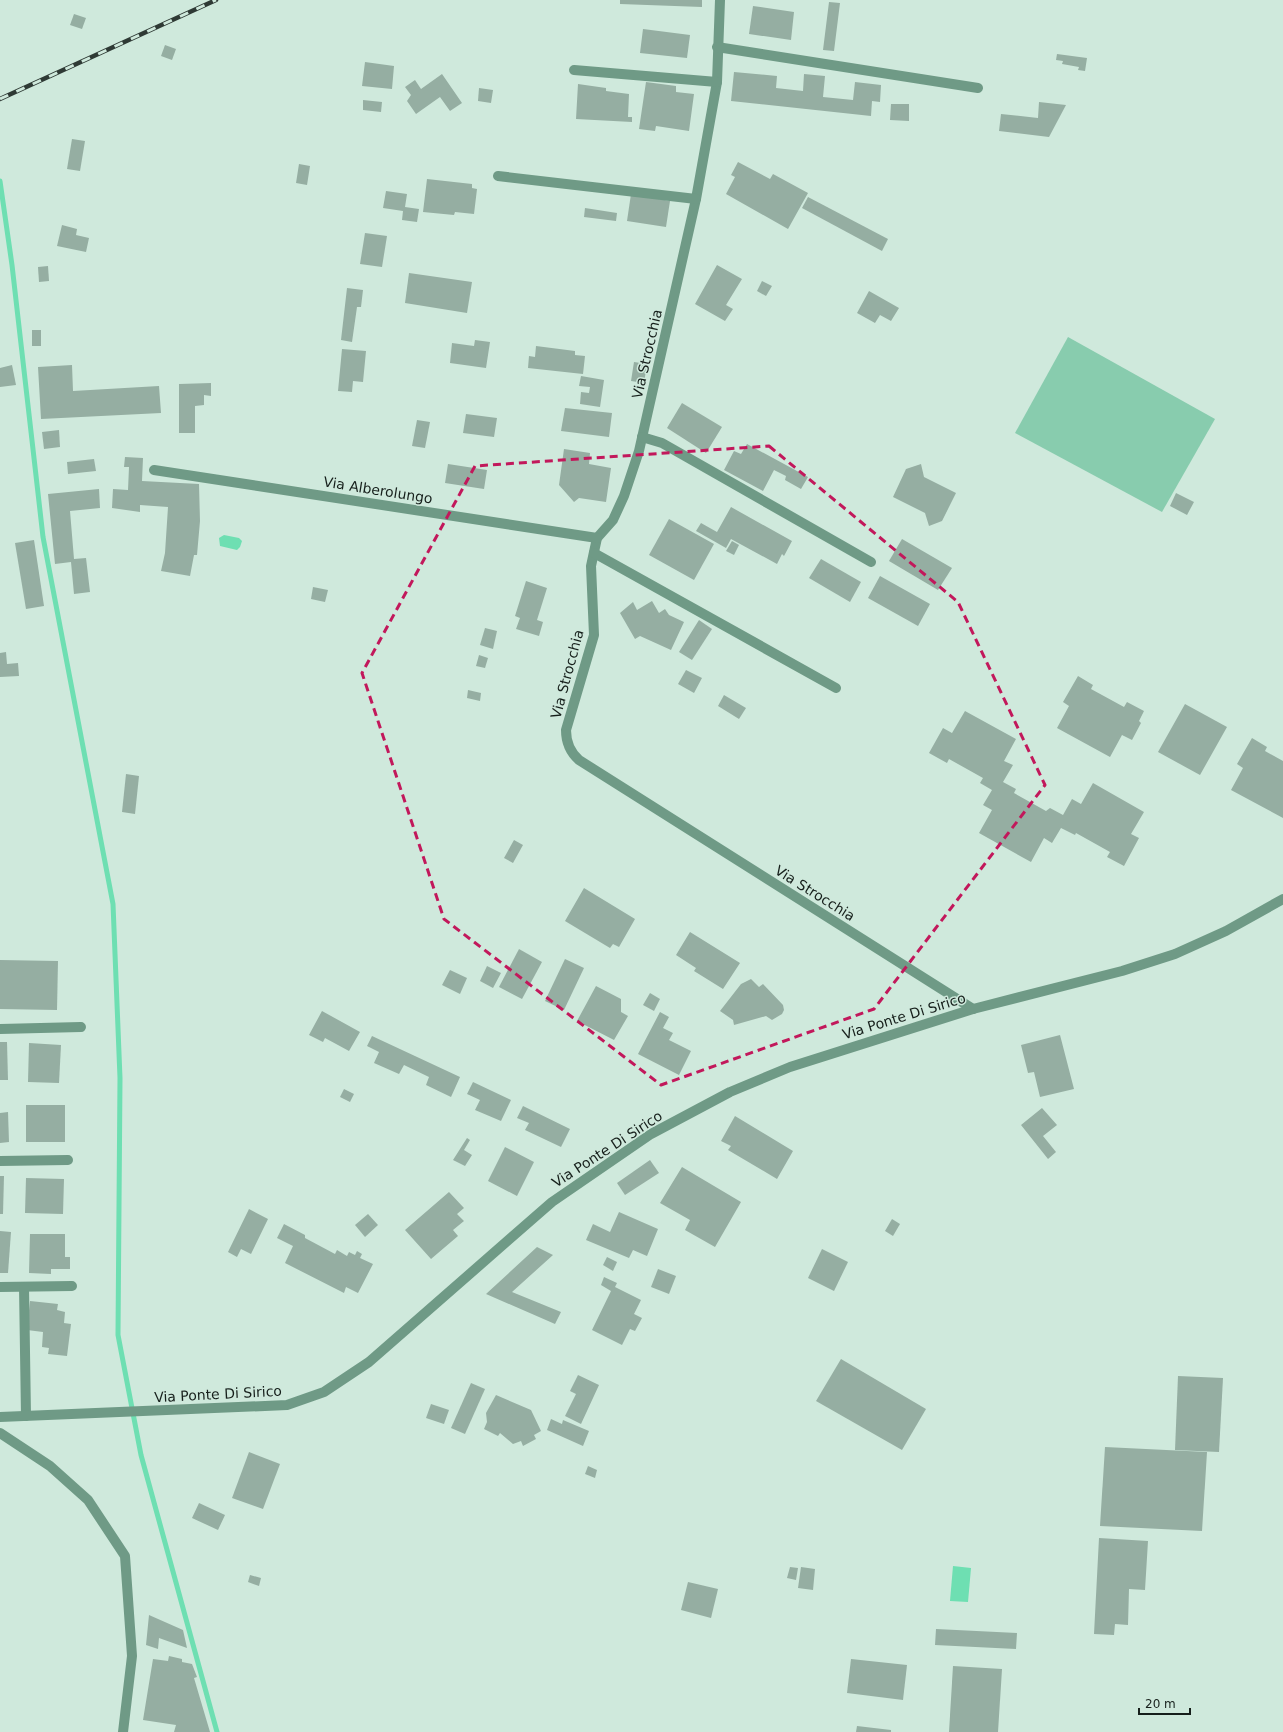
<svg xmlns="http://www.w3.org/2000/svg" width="1283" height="1732" font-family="'DejaVu Sans',sans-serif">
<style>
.green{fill:#88ccae}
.water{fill:#6edfb2}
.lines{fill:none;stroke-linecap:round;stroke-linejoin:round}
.stream{stroke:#6edfb2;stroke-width:5}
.building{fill:#95aea2}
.minor{stroke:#6f9a86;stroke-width:10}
.tertiary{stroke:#6f9a86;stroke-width:10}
.rail-casing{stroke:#2f3a35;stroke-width:4.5}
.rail{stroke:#cfe9dc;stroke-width:3;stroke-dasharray:9;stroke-linecap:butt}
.marked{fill:none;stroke:#c2185b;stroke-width:3;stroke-dasharray:8 5;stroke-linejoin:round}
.labels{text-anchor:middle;stroke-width:3;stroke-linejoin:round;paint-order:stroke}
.street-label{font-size:14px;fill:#161f1b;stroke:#cfe9dc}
</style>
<rect width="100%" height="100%" fill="#cfe9dc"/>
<path class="green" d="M 1068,337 L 1215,419 L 1162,512 L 1015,433 Z"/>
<g class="water">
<path d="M 224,535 L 239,538 L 242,541 L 240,547 L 237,550 L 220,546 L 219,538 Z"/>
<path d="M 953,1566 L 971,1568 L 968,1602 L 950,1601 Z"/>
</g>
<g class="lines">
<path class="stream" d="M 0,181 L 12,265 L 43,537 L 113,904 L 120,1078 L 118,1335 L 141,1455 L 217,1732"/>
</g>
<g class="building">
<path d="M 620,0 L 702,0 L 702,7 L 620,4 Z"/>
<path d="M 829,2 L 840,3 L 834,51 L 823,50 Z"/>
<path d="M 753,6 L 794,12 L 791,40 L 749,34 Z"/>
<path d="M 74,14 L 86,18 L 82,29 L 70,25 Z"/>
<path d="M 643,29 L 690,35 L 687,58 L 640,53 Z"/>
<path d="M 165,45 L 176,49 L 172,60 L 161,56 Z"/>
<path d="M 1057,54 L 1087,58 L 1085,71 L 1078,70 L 1079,67 L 1062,64 L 1063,61 L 1056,60 Z"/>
<path d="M 365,62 L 394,66 L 392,89 L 362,86 Z"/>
<path d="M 734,72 L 777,76 L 776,88 L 803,91 L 804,74 L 825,76 L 823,97 L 853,100 L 855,82 L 881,85 L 880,102 L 872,101 L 871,116 L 731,101 Z"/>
<path d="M 442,74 L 462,103 L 450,111 L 440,97 L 416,114 L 407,101 L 411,95 L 405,87 L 415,80 L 421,89 Z"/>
<path d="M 646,82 L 676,86 L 676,92 L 694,94 L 689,131 L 656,126 L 655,131 L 639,129 Z"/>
<path d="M 578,84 L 606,88 L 606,91 L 629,94 L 628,117 L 632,117 L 632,122 L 576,119 Z"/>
<path d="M 479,88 L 493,90 L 491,103 L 478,101 Z"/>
<path d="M 363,100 L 382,102 L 381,112 L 363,110 Z"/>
<path d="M 1039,102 L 1066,105 L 1049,137 L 999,131 L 1001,114 L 1038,118 Z"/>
<path d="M 891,104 L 909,104 L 909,121 L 890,120 Z"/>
<path d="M 72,139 L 85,141 L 80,171 L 67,169 Z"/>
<path d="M 738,162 L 770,179 L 773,174 L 808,193 L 788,229 L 726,194 L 735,177 L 731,175 Z"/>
<path d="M 299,164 L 310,166 L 307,185 L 296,183 Z"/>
<path d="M 427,179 L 472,184 L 472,188 L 477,189 L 474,214 L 455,212 L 454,215 L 423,212 Z"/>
<path d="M 386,191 L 407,194 L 405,207 L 419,209 L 417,222 L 402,220 L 403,211 L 383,208 Z"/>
<path d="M 631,194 L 670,201 L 666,227 L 627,221 Z"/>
<path d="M 808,197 L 888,239 L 882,251 L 802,208 Z"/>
<path d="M 585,208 L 617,213 L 616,221 L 584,217 Z"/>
<path d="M 62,225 L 77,229 L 76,235 L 89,238 L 86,252 L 57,246 Z"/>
<path d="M 365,233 L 387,236 L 382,267 L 360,264 Z"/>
<path d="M 717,265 L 742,279 L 726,305 L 733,309 L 725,321 L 695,304 Z"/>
<path d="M 48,266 L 49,281 L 39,282 L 38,267 Z"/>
<path d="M 409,273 L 472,282 L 467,313 L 405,303 Z"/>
<path d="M 762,281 L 772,286 L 766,296 L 757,291 Z"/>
<path d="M 347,288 L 363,290 L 361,307 L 357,307 L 352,342 L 341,340 Z"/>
<path d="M 869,291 L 899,308 L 891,321 L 880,315 L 875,323 L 857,313 Z"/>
<rect x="32" y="330" width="9" height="16"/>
<path d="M 475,340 L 490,342 L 486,368 L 450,363 L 452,343 L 474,346 Z"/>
<path d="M 536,346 L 575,351 L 575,355 L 585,356 L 583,374 L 528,368 L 529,356 L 535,357 Z"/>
<path d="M 342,349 L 366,351 L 363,382 L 353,381 L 352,392 L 338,391 Z"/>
<path d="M 634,362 L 647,364 L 644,383 L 631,381 Z"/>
<path d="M 12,365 L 16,385 L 0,387 L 0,368 Z"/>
<path d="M 72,365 L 73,391 L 159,386 L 161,413 L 41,419 L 38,367 Z"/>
<path d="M 581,376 L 604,380 L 600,407 L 580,404 L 581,392 L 589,393 L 590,387 L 579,386 Z"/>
<path d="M 211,383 L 211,396 L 204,395 L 204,405 L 195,406 L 195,433 L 179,433 L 179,384 Z"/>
<path d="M 682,403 L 722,427 L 706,453 L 667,428 Z"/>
<path d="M 565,408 L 612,413 L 609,437 L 561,431 Z"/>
<path d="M 466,414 L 497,418 L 494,437 L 463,433 Z"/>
<path d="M 417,420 L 430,422 L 425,448 L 412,446 Z"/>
<path d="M 59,430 L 60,447 L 44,449 L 42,432 Z"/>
<path d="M 747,444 L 808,477 L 801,489 L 785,480 L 786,476 L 774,470 L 763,491 L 724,470 L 734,451 L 741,454 Z"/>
<path d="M 564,449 L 590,453 L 589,464 L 611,468 L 606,502 L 579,498 L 574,502 L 559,485 Z"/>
<path d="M 125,457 L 143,458 L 142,481 L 199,484 L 200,521 L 197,555 L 194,555 L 190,576 L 161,571 L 165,553 L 168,507 L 140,505 L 140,512 L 112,508 L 113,489 L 128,490 L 129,467 L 124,467 Z"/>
<path d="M 94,459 L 96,471 L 68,474 L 67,462 Z"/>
<path d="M 448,464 L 487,470 L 484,489 L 445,483 Z"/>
<path d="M 921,464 L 924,477 L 956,493 L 942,521 L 929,526 L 925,513 L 893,497 L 906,469 Z"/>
<path d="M 99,489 L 100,508 L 70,511 L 74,559 L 86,558 L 90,592 L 74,594 L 71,562 L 55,564 L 48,494 Z"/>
<path d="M 1176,493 L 1194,502 L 1187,515 L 1170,506 Z"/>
<path d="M 731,507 L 792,541 L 784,556 L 782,554 L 777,564 L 731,539 L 726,548 L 696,531 L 701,523 L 717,532 Z"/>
<path d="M 669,519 L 714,544 L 694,580 L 649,555 Z"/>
<path d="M 902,539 L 952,568 L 938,590 L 889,561 Z"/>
<path d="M 34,540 L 44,606 L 26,609 L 15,543 Z"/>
<path d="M 732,541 L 739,545 L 734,555 L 726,551 Z"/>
<path d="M 821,559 L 861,582 L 850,602 L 809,578 Z"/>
<path d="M 880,576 L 930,604 L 918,626 L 868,598 Z"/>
<path d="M 526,581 L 547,588 L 537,620 L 543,622 L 539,636 L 516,629 L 520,618 L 515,616 Z"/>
<path d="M 313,587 L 328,590 L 325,602 L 311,599 Z"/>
<path d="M 652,601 L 659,613 L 665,609 L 669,615 L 684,622 L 671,650 L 640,636 L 635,639 L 620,613 L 633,602 L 637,610 Z"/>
<path d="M 699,620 L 712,629 L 692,660 L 679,652 Z"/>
<path d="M 485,628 L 497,631 L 493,649 L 480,645 Z"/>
<path d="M 6,652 L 7,664 L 18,663 L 19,676 L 0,677 L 0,653 Z"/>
<path d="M 479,655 L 488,658 L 485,668 L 476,666 Z"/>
<path d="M 686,670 L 702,678 L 694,693 L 678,684 Z"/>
<path d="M 1078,676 L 1093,685 L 1091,689 L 1124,707 L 1127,702 L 1144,711 L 1139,721 L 1141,723 L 1132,740 L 1122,735 L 1110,757 L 1057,728 L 1069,706 L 1063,702 Z"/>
<path d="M 468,690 L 481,693 L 480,701 L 467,698 Z"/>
<path d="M 724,695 L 746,708 L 739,719 L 718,706 Z"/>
<path d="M 1185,704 L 1227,727 L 1200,775 L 1158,752 Z"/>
<path d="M 965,711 L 1016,739 L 1004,761 L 1013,765 L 1003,782 L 1016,789 L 1014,793 L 1046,811 L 1050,808 L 1063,815 L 1072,799 L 1081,804 L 1093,783 L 1144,812 L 1131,834 L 1139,838 L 1124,866 L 1107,857 L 1110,852 L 1076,833 L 1075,835 L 1061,828 L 1052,843 L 1044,838 L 1031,862 L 979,833 L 992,810 L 983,805 L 992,790 L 980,783 L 983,778 L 949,759 L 947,763 L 929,753 L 943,728 L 952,733 Z"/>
<path d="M 1252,738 L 1267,747 L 1265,751 L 1283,761 L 1283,818 L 1231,790 L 1243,768 L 1237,764 Z"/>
<path d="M 126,774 L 139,776 L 135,814 L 122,812 Z"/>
<path d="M 514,840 L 523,845 L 513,863 L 504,858 Z"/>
<path d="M 584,888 L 635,919 L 619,947 L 613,944 L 610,948 L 565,921 Z"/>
<path d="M 690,932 L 740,963 L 723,989 L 694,971 L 696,968 L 676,955 Z"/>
<path d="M 519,949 L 542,962 L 522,999 L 499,987 Z"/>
<path d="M 565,959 L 584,968 L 564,1010 L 545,1001 Z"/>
<path d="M 0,960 L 58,961 L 57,1010 L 0,1009 Z"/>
<path d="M 487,966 L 501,973 L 493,988 L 480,981 Z"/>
<path d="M 450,970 L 467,978 L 460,994 L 442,985 Z"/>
<path d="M 751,979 L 759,987 L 763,984 L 783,1005 L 784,1010 L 782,1014 L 772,1020 L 766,1016 L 734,1025 L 733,1020 L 720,1011 L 741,984 Z"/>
<path d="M 596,986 L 621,999 L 621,1012 L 628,1016 L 614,1040 L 577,1021 Z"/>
<path d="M 650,993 L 660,999 L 654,1011 L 643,1005 Z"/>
<path d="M 322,1011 L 360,1032 L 349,1051 L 325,1038 L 323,1042 L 309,1035 Z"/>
<path d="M 660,1012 L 669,1017 L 663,1028 L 673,1033 L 669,1040 L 691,1051 L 679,1075 L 638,1054 Z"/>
<path d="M 1060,1035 L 1074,1089 L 1040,1097 L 1034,1072 L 1028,1073 L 1021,1045 Z"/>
<path d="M 372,1036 L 460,1077 L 451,1097 L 426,1085 L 429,1077 L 404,1065 L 399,1074 L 374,1063 L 379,1052 L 367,1046 Z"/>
<path d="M 0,1042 L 7,1042 L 8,1080 L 0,1080 Z"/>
<path d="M 29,1043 L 61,1045 L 59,1083 L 28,1082 Z"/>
<path d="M 473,1082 L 511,1100 L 501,1121 L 475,1110 L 480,1100 L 467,1094 Z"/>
<path d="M 344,1089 L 354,1094 L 350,1102 L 340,1097 Z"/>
<rect x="26" y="1105" width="39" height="37"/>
<path d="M 523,1106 L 570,1129 L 561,1147 L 525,1130 L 529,1123 L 517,1118 Z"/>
<path d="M 1042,1108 L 1057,1125 L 1043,1136 L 1056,1152 L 1048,1159 L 1021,1125 Z"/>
<path d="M 8,1112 L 9,1142 L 0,1143 L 0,1113 Z"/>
<path d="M 735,1116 L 793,1151 L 777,1179 L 728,1150 L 731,1146 L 721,1141 Z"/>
<path d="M 467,1138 L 470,1140 L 464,1150 L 472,1155 L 465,1166 L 453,1160 Z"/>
<path d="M 505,1147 L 534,1162 L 517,1196 L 488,1181 Z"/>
<path d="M 650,1160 L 659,1173 L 625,1195 L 617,1183 Z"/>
<path d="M 682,1167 L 741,1202 L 715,1247 L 685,1230 L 690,1220 L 660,1203 Z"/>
<path d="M 0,1176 L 4,1176 L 3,1214 L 0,1214 Z"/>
<path d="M 26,1178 L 64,1179 L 63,1214 L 25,1213 Z"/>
<path d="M 449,1192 L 464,1208 L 457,1214 L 464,1221 L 453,1230 L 458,1236 L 431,1259 L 405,1230 Z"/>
<path d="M 249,1209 L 268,1219 L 251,1254 L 241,1249 L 237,1257 L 228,1252 Z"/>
<path d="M 619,1212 L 658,1229 L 647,1256 L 633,1250 L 629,1258 L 586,1240 L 593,1224 L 610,1232 Z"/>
<path d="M 368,1214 L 378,1225 L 365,1237 L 355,1225 Z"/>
<path d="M 892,1219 L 900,1224 L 893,1236 L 885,1231 Z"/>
<path d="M 284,1224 L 305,1235 L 305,1238 L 335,1254 L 337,1250 L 347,1256 L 349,1252 L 355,1255 L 357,1251 L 362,1254 L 360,1258 L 373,1264 L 358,1293 L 346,1287 L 344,1293 L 285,1263 L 293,1246 L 277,1238 Z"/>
<path d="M 0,1231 L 11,1232 L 8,1273 L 0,1273 Z"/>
<path d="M 30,1234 L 65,1234 L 65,1257 L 70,1257 L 70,1269 L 51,1269 L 51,1274 L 29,1273 Z"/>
<path d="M 537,1247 L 553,1255 L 512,1292 L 561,1312 L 555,1324 L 486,1294 Z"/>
<path d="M 822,1249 L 848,1262 L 834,1291 L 808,1278 Z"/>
<path d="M 607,1257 L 617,1262 L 613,1271 L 603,1265 Z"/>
<path d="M 658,1269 L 676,1276 L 669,1294 L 651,1287 Z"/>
<path d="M 604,1277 L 617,1283 L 615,1287 L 641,1300 L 634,1314 L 642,1318 L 635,1331 L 630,1329 L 622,1345 L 592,1330 L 611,1291 L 601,1285 Z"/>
<path d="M 30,1301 L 58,1304 L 57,1310 L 65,1312 L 64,1323 L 71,1324 L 67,1356 L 48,1354 L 49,1348 L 42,1347 L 43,1332 L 27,1330 Z"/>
<path d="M 841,1359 L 926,1409 L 902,1450 L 816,1401 Z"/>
<path d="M 578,1375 L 599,1385 L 581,1424 L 565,1416 L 576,1394 L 570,1391 Z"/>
<path d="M 1178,1376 L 1223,1378 L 1219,1452 L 1175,1450 Z"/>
<path d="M 471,1383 L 485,1389 L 465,1434 L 451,1428 Z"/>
<path d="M 496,1395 L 531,1410 L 541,1431 L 534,1435 L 536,1439 L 523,1446 L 521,1441 L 513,1444 L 500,1433 L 498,1436 L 484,1429 L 487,1422 L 486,1413 Z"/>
<path d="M 431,1404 L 449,1410 L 444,1424 L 426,1418 Z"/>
<path d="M 551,1419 L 562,1424 L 563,1420 L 589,1431 L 583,1446 L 547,1430 Z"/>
<path d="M 1105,1447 L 1207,1452 L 1202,1531 L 1100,1526 Z"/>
<path d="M 249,1452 L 280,1464 L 263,1509 L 232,1498 Z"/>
<path d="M 588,1466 L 597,1470 L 595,1478 L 585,1474 Z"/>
<path d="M 199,1503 L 225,1515 L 218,1530 L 192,1518 Z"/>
<path d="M 1099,1538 L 1148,1541 L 1145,1590 L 1129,1589 L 1128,1625 L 1115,1624 L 1114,1635 L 1094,1634 Z"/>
<path d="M 790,1567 L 798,1568 L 796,1580 L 787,1578 Z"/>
<path d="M 801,1567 L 815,1569 L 813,1590 L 798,1588 Z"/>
<path d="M 250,1575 L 261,1578 L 259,1586 L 248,1582 Z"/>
<path d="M 688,1582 L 718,1589 L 711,1618 L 681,1610 Z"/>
<path d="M 149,1615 L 183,1630 L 187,1648 L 159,1638 L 158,1649 L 146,1645 Z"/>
<path d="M 936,1629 L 1017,1633 L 1016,1649 L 935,1645 Z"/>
<path d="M 169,1656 L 182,1659 L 182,1662 L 192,1664 L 197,1677 L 194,1678 L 210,1732 L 174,1732 L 176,1725 L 143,1720 L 153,1659 L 168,1661 Z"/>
<path d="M 851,1659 L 907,1665 L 903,1700 L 847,1693 Z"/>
<path d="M 953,1666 L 1002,1669 L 998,1732 L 949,1732 Z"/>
<path d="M 857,1726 L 891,1730 L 891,1732 L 856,1732 Z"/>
</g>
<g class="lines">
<g class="minor">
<path d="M 720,0 L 717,82 L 696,199 L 639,451 L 624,496 L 613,520 L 597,538 L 591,566 L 594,635 L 566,730 C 566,743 570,752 579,760 L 973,1009"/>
<path d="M 717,47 L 978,88"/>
<path d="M 574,70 L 717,82"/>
<path d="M 498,176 L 696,199"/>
<path d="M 642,437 L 662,443 L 871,562"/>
<path d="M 154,470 L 597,538"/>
<path d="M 594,553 L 836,688"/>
<path d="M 0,1029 L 81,1027"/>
<path d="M 0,1161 L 68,1160"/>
<path d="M 0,1287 L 72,1286"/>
<path d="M 24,1287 L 26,1416"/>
<path d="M 0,1433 L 50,1466 L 88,1500 L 125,1556 L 132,1656 L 123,1732"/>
</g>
<path class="tertiary" d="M 0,1417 L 287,1405 L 324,1392 L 369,1362 L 552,1202 L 651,1134 L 730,1092 L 790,1067 L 973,1009 L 1122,971 L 1175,954 L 1226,931 L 1283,899"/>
<defs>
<path id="rail" d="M 0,99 L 216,0"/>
</defs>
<use href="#rail" class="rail-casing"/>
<use href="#rail" class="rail"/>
</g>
<path class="marked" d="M 769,446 L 958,602 L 1045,785 L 874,1009 L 661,1085 L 444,919 L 362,673 L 475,466 Z"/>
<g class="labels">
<g class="street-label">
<text transform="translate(647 354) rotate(-77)" y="5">Via Strocchia</text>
<text transform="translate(378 490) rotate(9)" y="5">Via Alberolungo</text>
<text transform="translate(567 674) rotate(-75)" y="5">Via Strocchia</text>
<text transform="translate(815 893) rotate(32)" y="5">Via Strocchia</text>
<text transform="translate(904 1016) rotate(-17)" y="5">Via Ponte Di Sirico</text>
<text transform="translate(607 1149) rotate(-33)" y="5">Via Ponte Di Sirico</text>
<text transform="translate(218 1394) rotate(-3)" y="5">Via Ponte Di Sirico</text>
</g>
</g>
<path d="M1139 1708v6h51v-6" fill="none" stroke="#161f1b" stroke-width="2"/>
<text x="1145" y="1708" font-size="12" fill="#161f1b" stroke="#cfe9dc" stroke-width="3" paint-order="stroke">20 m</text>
</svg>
